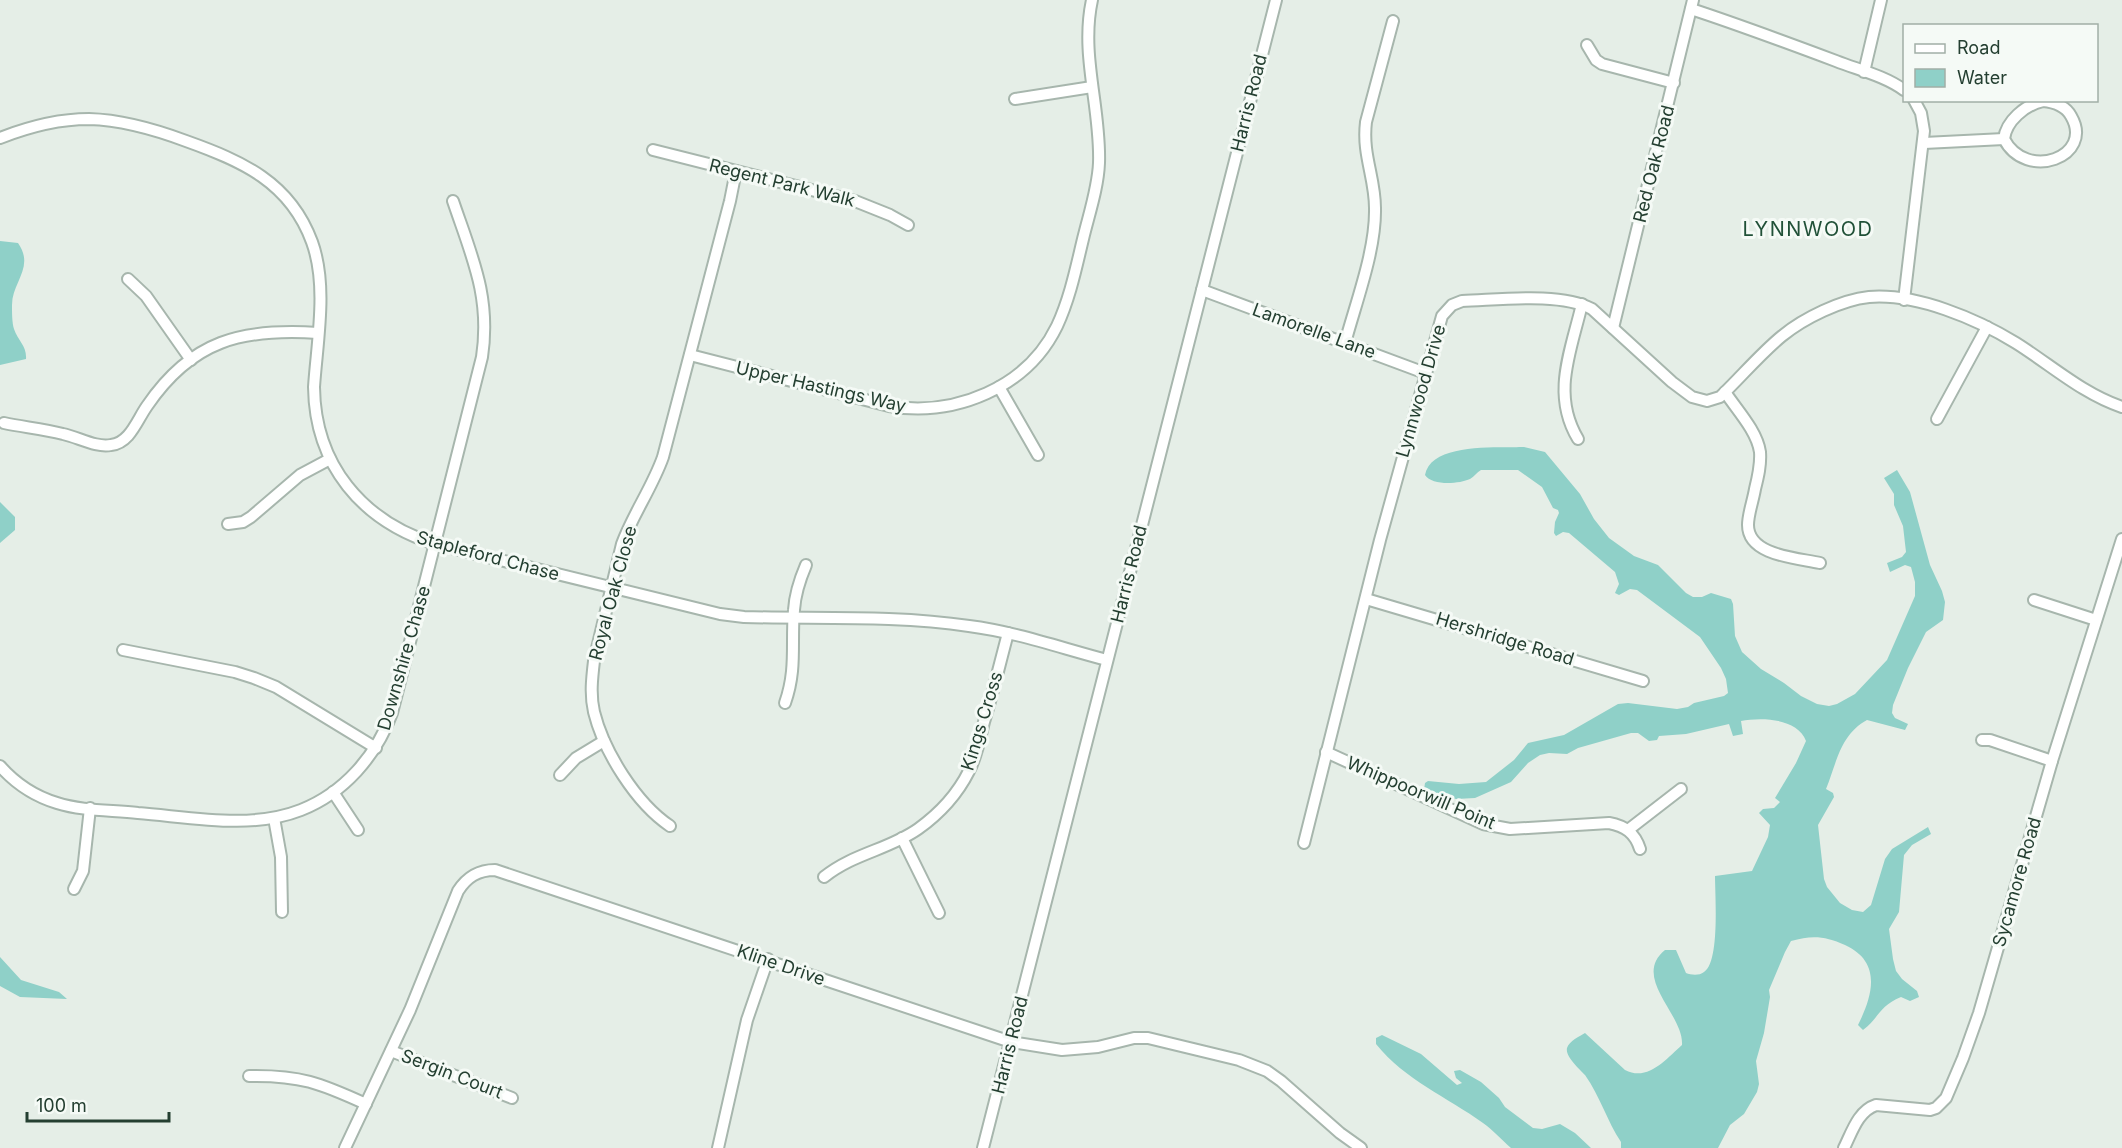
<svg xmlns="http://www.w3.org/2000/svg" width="2122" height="1148" font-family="Inter,sans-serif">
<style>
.water{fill:#8fd0c8}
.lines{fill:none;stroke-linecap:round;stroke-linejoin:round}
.street-casing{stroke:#a7b6ad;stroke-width:14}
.street{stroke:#fff;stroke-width:10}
.labels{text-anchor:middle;stroke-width:6;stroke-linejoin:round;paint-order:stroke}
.street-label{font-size:18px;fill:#243f31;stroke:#f5faf6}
.neighbourhood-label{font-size:20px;letter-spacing:1.5px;fill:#215138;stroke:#f5faf6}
</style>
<rect width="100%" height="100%" fill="#e5eee7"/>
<g class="water">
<path d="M 0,241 L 18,243 C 35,267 12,282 12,305 C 12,312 12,323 14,329 C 18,341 27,346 26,359 L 0,365 Z"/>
<path d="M 1524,447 L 1545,452 L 1580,494 L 1594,519 L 1609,538 L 1634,556 L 1658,565 L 1686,593 L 1693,597 L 1702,597 L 1711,593 L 1731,599 L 1733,604 L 1735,636 L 1742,652 L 1761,669 L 1784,683 L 1801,696 L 1817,704 L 1829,706 L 1837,704 L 1855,694 L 1887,660 L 1915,596 L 1915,582 L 1911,567 L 1905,565 L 1890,572 L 1887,563 L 1902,557 L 1906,552 L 1903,526 L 1894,505 L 1894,494 L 1884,478 L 1897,470 L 1910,492 L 1930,565 L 1942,591 L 1945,602 L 1943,620 L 1926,632 L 1908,668 L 1893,705 L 1892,713 L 1895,718 L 1908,724 L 1905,730 L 1867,720 C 1840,735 1837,762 1826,789 L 1833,793 L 1834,797 L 1818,825 L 1824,879 L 1827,887 L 1840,903 L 1852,910 L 1863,912 L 1871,905 L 1885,859 L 1892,849 L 1928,827 L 1931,834 L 1912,845 L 1904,855 L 1899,912 L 1889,929 L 1893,959 L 1896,971 L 1902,979 L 1917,991 L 1919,997 L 1910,1001 L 1901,997 C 1879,1006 1879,1018 1863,1030 L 1858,1025 C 1873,995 1882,962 1845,945 C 1825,936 1812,935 1791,941 L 1785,952 L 1769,990 L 1770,997 L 1764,1033 L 1756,1061 L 1759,1084 L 1757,1092 L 1744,1114 L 1730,1125 L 1718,1148 L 1621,1148 L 1621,1142 C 1607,1121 1600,1096 1585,1075 C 1580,1069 1565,1057 1567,1048 C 1569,1041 1580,1036 1585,1033 L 1625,1070 C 1648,1082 1666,1059 1682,1045 C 1684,1014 1631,978 1665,950 L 1676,950 L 1686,973 C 1691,975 1699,976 1704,972 C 1720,962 1715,895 1715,876 L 1752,871 L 1768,837 L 1770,825 L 1759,813 L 1763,809 L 1774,808 L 1780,802 L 1775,798 L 1796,763 L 1806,741 C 1798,718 1761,717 1741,721 L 1743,734 L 1733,736 L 1729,724 L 1686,734 L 1659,736 L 1657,740 L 1649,741 L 1638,733 L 1631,733 L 1578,748 L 1567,754 L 1549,753 L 1540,755 L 1528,763 L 1511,782 L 1475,798 L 1456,799 L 1424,790 L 1425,783 L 1428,781 L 1459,784 L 1486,782 L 1514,760 L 1528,743 L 1564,735 L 1618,704 L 1628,703 L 1677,709 L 1688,707 L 1694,703 L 1724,696 L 1728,693 L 1726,679 L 1721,668 L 1700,637 L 1637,590 L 1630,589 L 1619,595 L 1615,593 L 1619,584 L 1615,572 L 1569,533 L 1563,532 L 1556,536 L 1554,533 L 1555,522 L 1559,513 L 1558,510 L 1553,508 L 1542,487 L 1518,470 L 1481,470 C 1477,472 1474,477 1470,479 C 1459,484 1432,486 1425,475 C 1431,442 1498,448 1524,447 Z"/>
<path d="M 0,502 L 15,517 L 15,530 L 0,543 Z"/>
<path d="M 0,957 L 21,980 L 59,992 L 67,999 L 20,997 L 0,986 Z"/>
<path d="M 1382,1035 L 1421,1054 L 1457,1085 L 1462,1083 L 1456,1078 L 1454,1071 L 1460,1070 L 1481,1082 L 1499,1098 L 1505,1107 L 1533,1128 L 1542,1129 L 1560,1124 L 1575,1133 L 1591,1148 L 1511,1148 C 1502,1140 1493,1130 1483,1123 C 1447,1097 1405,1080 1376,1044 L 1376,1038 Z"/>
</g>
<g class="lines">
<defs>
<g id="street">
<path d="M 1691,9 C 1740,25 1788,43 1836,61 C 1859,70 1885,76 1904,90"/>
<path d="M 1587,45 L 1596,60 L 1602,64 L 1674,83"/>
<path d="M 1864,72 L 1881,0"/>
<path d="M 1015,99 L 1092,87"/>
<path d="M 2043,101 C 2054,102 2065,105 2071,116 C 2095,157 2026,182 2004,139 C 2006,121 2025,105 2043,101 Z"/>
<path d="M 0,138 C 28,127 58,119 89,119 C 123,120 154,129 186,141 C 242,161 290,182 312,242 C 328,286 317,342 314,387 C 315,465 362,521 435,544 L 720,614 L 744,617 C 818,619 895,615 969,626 C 1016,632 1061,648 1107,660"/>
<path d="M 1924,143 L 2004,139"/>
<path d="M 653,150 L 855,201 L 890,215 L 908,225"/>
<path d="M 128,279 L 146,296 L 191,360"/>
<path d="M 1202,290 L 1425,373"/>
<path d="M 1904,300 L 1924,131 L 1921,113 L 1914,100"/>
<path d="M 1613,328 L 1693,0"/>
<path d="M 1345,343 C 1356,302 1376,250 1375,208 C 1375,177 1362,155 1366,122 L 1393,21"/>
<path d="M 690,355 L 889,406 C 955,417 1027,388 1057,326 C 1070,298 1076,268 1083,239 C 1089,214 1098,188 1099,163 C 1101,108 1080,55 1092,0"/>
<path d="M 999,387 L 1038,455"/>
<path d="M 1725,392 C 1737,410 1757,431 1760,452 C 1761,465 1758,477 1755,489 C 1753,501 1748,514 1748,525 C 1748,556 1798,558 1820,563"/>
<path d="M 1937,419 L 1987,327"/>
<path d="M 4,423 C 23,427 43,429 63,434 C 78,437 96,448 111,445 C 130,443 137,420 147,406 C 192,340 242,328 318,333"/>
<path d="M 1578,439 C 1551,394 1571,351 1582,304"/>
<path d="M 228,524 L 243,522 L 251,517 L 300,475 L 330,459"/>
<path d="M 1366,599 L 1643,681"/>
<path d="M 2034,600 L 2096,620"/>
<path d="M 123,650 L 235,672 L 254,678 L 276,687 L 376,748"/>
<path d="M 785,703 C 797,669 791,644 794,610 C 795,594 800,579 806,565"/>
<path d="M 1982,740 L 1990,740 L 2052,761"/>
<path d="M 1326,752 L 1483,824 L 1510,829 L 1609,823 C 1625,826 1635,833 1640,849"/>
<path d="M 0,766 C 15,783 34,796 57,803 C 82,811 111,810 138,813 C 190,817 250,830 301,810 C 344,793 376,756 392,713 L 482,357 C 491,297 472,257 453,201"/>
<path d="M 560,775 L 576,758 L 604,741"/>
<path d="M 333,792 L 358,830"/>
<path d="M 274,818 L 281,857 L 282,912"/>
<path d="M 670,826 C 636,803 604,752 594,712 C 590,695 592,678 594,661 L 622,544 C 633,514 652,488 663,457 L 730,201 L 736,171"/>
<path d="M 1628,830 L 1681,789"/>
<path d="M 902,838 L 939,913"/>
<path d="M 1304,843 L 1380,540 L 1442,316 L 1452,305 L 1462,301 C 1499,300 1560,292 1592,309 L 1672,382 L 1692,397 L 1707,401 L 1720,397 C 1741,377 1760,354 1782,336 C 1804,318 1841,300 1869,297 C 1916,293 1977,319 2016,343 C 2051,365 2083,394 2122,407"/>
<path d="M 824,877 C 854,853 888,850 918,829 C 939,814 958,793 969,771 C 977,756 980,738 984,722 C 993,693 1000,663 1008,633"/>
<path d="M 74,889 L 83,871 L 90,808"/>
<path d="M 391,1051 L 512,1098"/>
<path d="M 249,1076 C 300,1075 320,1083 366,1104"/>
<path d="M 345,1148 L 410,1010 L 458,891 C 467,877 478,870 495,870 L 1011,1042 L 1062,1050 L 1098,1047 L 1134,1038 L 1148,1038 L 1239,1060 L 1267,1071 L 1281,1081 L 1340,1133 L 1361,1148"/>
<path d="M 718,1148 L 747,1020 L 768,959"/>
<path d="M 983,1148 L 1276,0"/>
<path d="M 1844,1148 C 1852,1132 1858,1111 1876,1105 L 1930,1110 L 1936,1108 L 1946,1098 L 1963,1058 L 1979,1013 L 2052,761 L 2122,539"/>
</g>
</defs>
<use href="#street" class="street-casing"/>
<use href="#street" class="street"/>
</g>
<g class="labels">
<g class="street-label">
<text transform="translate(1249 103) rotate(-76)" y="6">Harris Road</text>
<text transform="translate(1654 164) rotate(-76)" y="6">Red Oak Road</text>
<text transform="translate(782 183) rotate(14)" y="6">Regent Park Walk</text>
<text transform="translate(1314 331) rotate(20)" y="6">Lamorelle Lane</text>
<text transform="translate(821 387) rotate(13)" y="6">Upper Hastings Way</text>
<text transform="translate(1421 391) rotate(-74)" y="6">Lynnwood Drive</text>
<text transform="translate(488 556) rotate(15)" y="6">Stapleford Chase</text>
<text transform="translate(1129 574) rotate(-76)" y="6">Harris Road</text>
<text transform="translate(613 593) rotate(-75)" y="6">Royal Oak Close</text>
<text transform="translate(1505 639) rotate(17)" y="6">Hershridge Road</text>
<text transform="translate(404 658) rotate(-74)" y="6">Downshire Chase</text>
<text transform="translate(982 721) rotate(-73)" y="6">Kings Cross</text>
<text transform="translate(1421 793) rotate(23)" y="6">Whippoorwill Point</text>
<text transform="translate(2017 882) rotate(-74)" y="6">Sycamore Road</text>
<text transform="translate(781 965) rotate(19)" y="6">Kline Drive</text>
<text transform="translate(1010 1045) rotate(-76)" y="6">Harris Road</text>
<text transform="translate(452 1074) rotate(21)" y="6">Sergin Court</text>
</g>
<g class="neighbourhood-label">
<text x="1808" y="236">LYNNWOOD</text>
</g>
</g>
<rect x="1903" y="24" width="195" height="78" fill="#f5faf6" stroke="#a1afa7" stroke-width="1.5"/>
<rect x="1915" y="44" width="30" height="9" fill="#ffffff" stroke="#a1afa7" stroke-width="1.5"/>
<text x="1957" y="54" font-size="18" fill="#243f31">Road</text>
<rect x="1915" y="69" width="30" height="18" fill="#8fd0c8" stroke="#a1afa7" stroke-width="1.5"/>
<text x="1957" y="84" font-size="18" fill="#243f31">Water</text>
<path d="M27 1112v9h142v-9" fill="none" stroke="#243f31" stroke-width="3"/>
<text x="36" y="1112" font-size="18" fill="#243f31" stroke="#f5faf6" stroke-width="4.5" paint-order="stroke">100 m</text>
</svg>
